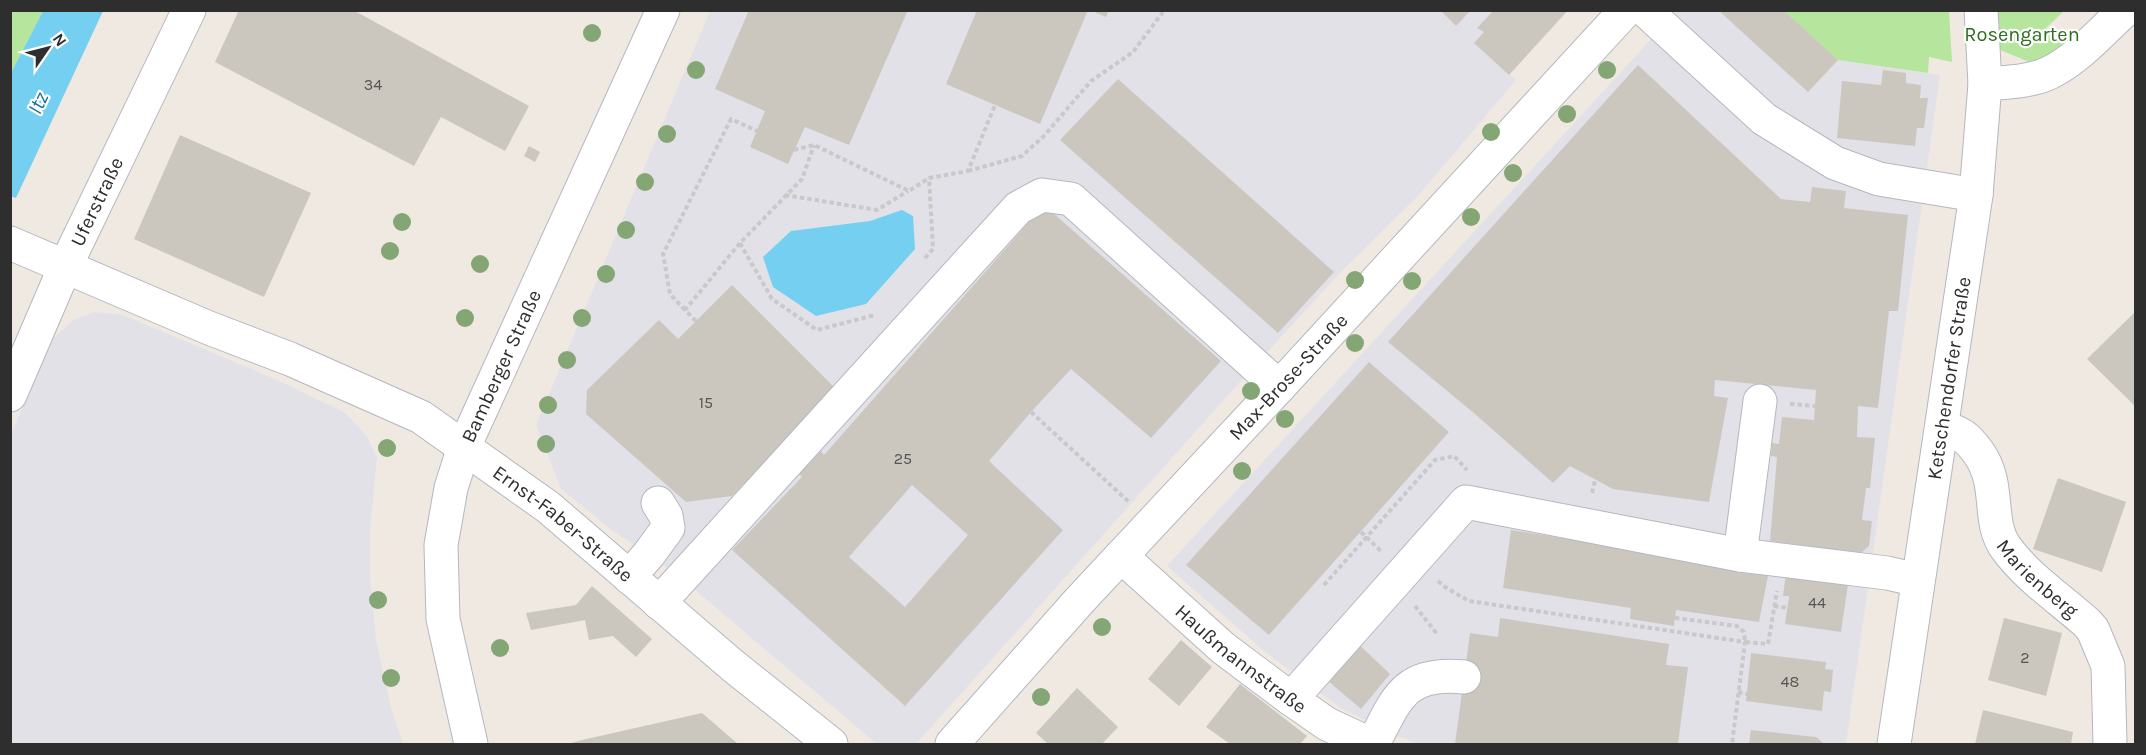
<svg xmlns="http://www.w3.org/2000/svg" width="2146" height="755" font-family="Karla,sans-serif">
<style>
.industrial{fill:#e3e1e8}
.green{fill:#b6e59e}
.water{fill:#75cff0}
.building{fill:#cbc7bf;fill-rule:evenodd}
.lines{fill:none;stroke-linecap:round;stroke-linejoin:round}
.minor-casing{stroke:#b4b7c1;stroke-width:35}
.path{stroke:#c9c9c9;stroke-width:4;stroke-dasharray:4.5 3;stroke-linecap:butt}
.minor{stroke:#fff;stroke-width:33}
.tree{fill:#84a574}
.labels{text-anchor:middle;stroke-width:4.5;stroke-linejoin:round;paint-order:stroke}
.number-label{font-size:16px;fill:#555452}
.park-label{font-size:20px;fill:#2c6e1b;stroke:#fff}
.street-label{font-size:20px;fill:#2e2e2e;stroke:#fff}
.water-label{font-size:21px;font-style:italic;fill:#0d6fa3;stroke:#fff}
</style>
<rect width="100%" height="100%" fill="#efe9e1"/>
<g class="industrial">
<path d="M 710,11 L 1568,11 L 1510,74 L 1516,80 L 1418,196 L 1337,276 L 1255,365 L 916,744 L 877,744 L 682,579 L 649,554 L 613,531 L 561,489 L 536,425 Z"/>
<path d="M 1677,11 L 1783,11 L 1838,60 L 1940,75 L 1846,744 L 1418,744 L 1393,734 L 1339,707 L 1264,651 L 1167,566 Z"/>
<path d="M 96,312 L 123,315 L 275,379 L 344,412 L 366,435 L 377,457 L 370,531 L 370,575 L 376,639 L 391,708 L 403,744 L 11,744 L 11,435 L 51,340 L 75,319 Z"/>
</g>
<g class="green">
<path d="M 11,11 L 43,11 L 11,73 Z"/>
<path d="M 1783,11 L 1949,11 L 1952,62 L 1929,57 L 1928,73 L 1838,60 Z"/>
<path d="M 1995,11 L 2064,11 L 2046,28 L 2064,47 L 2032,63 L 1998,49 Z"/>
</g>
<g class="water">
<path d="M 43,11 L 103,11 L 16,198 L 10,196 L 11,73 Z"/>
<path d="M 902,210 L 913,216 L 915,249 L 866,304 L 816,316 L 773,287 L 763,257 L 791,231 L 870,221 Z"/>
</g>
<g class="building">
<path d="M 239,10 L 353,10 L 529,106 L 505,151 L 441,117 L 414,166 L 215,62 Z"/>
<path d="M 749,10 L 908,10 L 849,145 L 805,127 L 788,164 L 750,147 L 765,111 L 715,89 Z"/>
<path d="M 977,10 L 1088,10 L 1040,124 L 946,84 Z"/>
<path d="M 1090,10 L 1109,10 L 1106,17 Z"/>
<path d="M 1440,10 L 1471,10 L 1456,26 Z"/>
<path d="M 1494,10 L 1568,10 L 1509,75 L 1474,43 L 1484,32 L 1477,28 Z"/>
<path d="M 1718,10 L 1783,10 L 1838,60 L 1808,92 Z"/>
<path d="M 1638,65 L 1781,199 L 1810,202 L 1812,187 L 1846,191 L 1844,208 L 1908,215 L 1898,311 L 1889,311 L 1878,408 L 1858,406 L 1857,437 L 1875,438 L 1870,488 L 1866,488 L 1862,520 L 1872,521 L 1869,546 L 1855,558 L 1822,553 L 1823,548 L 1770,541 L 1777,457 L 1771,456 L 1772,443 L 1779,444 L 1782,417 L 1814,420 L 1816,390 L 1715,380 L 1714,396 L 1728,398 L 1709,502 L 1613,489 L 1570,466 L 1553,483 L 1475,414 L 1388,342 Z"/>
<path d="M 1883,70 L 1906,73 L 1906,83 L 1921,85 L 1920,98 L 1928,98 L 1924,128 L 1917,128 L 1915,146 L 1837,138 L 1842,81 L 1881,85 Z"/>
<path d="M 1118,79 L 1334,272 L 1278,333 L 1060,140 Z"/>
<path d="M 180,135 L 311,193 L 264,297 L 134,239 Z"/>
<path d="M 529,146 L 540,152 L 535,162 L 524,156 Z"/>
<path d="M 1044,205 L 1221,361 L 1151,438 L 1071,369 L 1031,412 L 989,461 L 1063,530 L 905,706 L 732,550 L 802,477 L 799,474 L 821,451 L 824,455 ZM 912,485 L 968,535 L 905,607 L 849,557 Z"/>
<path d="M 732,285 L 837,390 L 732,496 L 686,502 L 586,414 L 587,390 L 659,320 L 678,339 Z"/>
<path d="M 2136,311 L 2136,407 L 2087,359 Z"/>
<path d="M 1369,362 L 1449,432 L 1269,635 L 1186,565 Z"/>
<path d="M 2058,478 L 2126,502 L 2102,572 L 2033,549 Z"/>
<path d="M 1511,530 L 1769,571 L 1759,622 L 1676,610 L 1674,626 L 1630,619 L 1631,608 L 1503,588 Z"/>
<path d="M 1786,574 L 1848,584 L 1841,632 L 1785,624 L 1789,596 L 1783,596 Z"/>
<path d="M 592,586 L 652,639 L 636,657 L 613,636 L 589,640 L 585,620 L 531,630 L 526,613 L 576,605 Z"/>
<path d="M 1500,618 L 1669,644 L 1666,665 L 1688,667 L 1678,744 L 1455,744 L 1470,633 L 1498,637 Z"/>
<path d="M 2004,618 L 2062,633 L 2046,696 L 1988,680 Z"/>
<path d="M 1352,638 L 1390,674 L 1361,709 L 1321,675 Z"/>
<path d="M 1181,640 L 1212,667 L 1179,706 L 1148,679 Z"/>
<path d="M 1751,653 L 1826,662 L 1825,669 L 1833,670 L 1831,692 L 1824,691 L 1822,711 L 1746,701 Z"/>
<path d="M 1240,684 L 1307,736 L 1300,744 L 1230,744 L 1206,727 Z"/>
<path d="M 1077,688 L 1118,727 L 1102,744 L 1048,744 L 1036,733 Z"/>
<path d="M 1983,710 L 2073,732 L 2071,744 L 1975,744 Z"/>
<path d="M 702,713 L 738,744 L 567,744 L 582,740 Z"/>
<path d="M 1751,730 L 1816,737 L 1824,744 L 1749,744 Z"/>
</g>
<g class="lines">
<defs>
<g id="minor">
<path d="M 1645,10 L 1764,119 L 1835,163 L 1879,179 L 1976,195"/>
<path d="M 1985,84 C 2005,82 2030,82 2049,73 C 2078,59 2101,32 2125,10"/>
<path id="s1" d="M 10,243 L 209,328 L 290,359 L 421,417 L 548,507 L 732,665 L 831,744"/>
<path id="s2" d="M 10,395 L 65,267 L 189,10"/>
<path id="s3" d="M 1942,427 C 1961,433 1966,436 1978,452 C 2002,485 1986,520 2006,548 C 2027,577 2060,599 2087,623 L 2093,630 L 2108,666 L 2110,744"/>
<path d="M 1740,555 L 1760,401"/>
<path id="s4" d="M 1121,556 L 1223,648 L 1291,699 L 1327,724 L 1370,744"/>
<path d="M 629,577 L 649,554 L 668,528 L 666,516 L 658,503"/>
<path d="M 659,603 L 1018,208 L 1042,195 L 1071,199 L 1279,387"/>
<path d="M 1291,699 L 1466,502 L 1740,555 L 1887,573 L 1918,580"/>
<path id="s5" d="M 471,744 L 443,619 L 441,545 L 451,488 L 464,447 L 663,10"/>
<path id="s6" d="M 952,744 L 1080,600 L 1279,387 L 1626,10"/>
<path d="M 1373,744 C 1397,698 1404,671 1464,677"/>
<path id="s7" d="M 1894,744 L 1976,195 L 1985,84 L 1981,10"/>
</g>
</defs>
<use href="#minor" class="minor-casing"/>
<g class="path">
<path d="M 794,150 L 814,145 L 909,191 L 929,178 L 968,171 L 995,105"/>
<path d="M 968,171 L 1022,156 L 1043,137 L 1091,81 L 1133,52 L 1163,12"/>
<path d="M 785,195 L 877,210 L 908,191"/>
<path d="M 740,243 L 772,299 L 817,330 L 875,315"/>
<path d="M 925,258 L 933,249 L 929,178"/>
<path d="M 685,310 L 670,294 L 663,254 L 731,119 L 757,131"/>
<path d="M 696,321 L 685,310 L 740,243 L 802,179 L 814,145"/>
<path d="M 1790,404 L 1815,406"/>
<path d="M 1031,412 L 1129,502"/>
<path d="M 1592,493 L 1595,480"/>
<path d="M 1361,532 L 1381,551"/>
<path d="M 1438,581 L 1445,587 L 1469,601 L 1745,642 L 1732,744"/>
<path d="M 1324,585 L 1435,460 L 1454,456 L 1467,470"/>
<path d="M 1415,606 L 1437,634"/>
<path d="M 1774,606 L 1787,608"/>
<path d="M 1675,618 L 1737,626 L 1744,632 L 1745,642 L 1768,644 L 1777,591"/>
<path d="M 1738,692 L 1747,694"/>
</g>
<use href="#minor" class="minor"/>
</g>
<g class="tree">
<circle cx="592" cy="33" r="9"/>
<circle cx="696" cy="70" r="9"/>
<circle cx="1607" cy="70" r="9"/>
<circle cx="1567" cy="114" r="9"/>
<circle cx="1491" cy="132" r="9"/>
<circle cx="667" cy="134" r="9"/>
<circle cx="1513" cy="173" r="9"/>
<circle cx="645" cy="182" r="9"/>
<circle cx="1471" cy="217" r="9"/>
<circle cx="402" cy="222" r="9"/>
<circle cx="626" cy="230" r="9"/>
<circle cx="390" cy="251" r="9"/>
<circle cx="480" cy="264" r="9"/>
<circle cx="606" cy="274" r="9"/>
<circle cx="1355" cy="280" r="9"/>
<circle cx="1412" cy="281" r="9"/>
<circle cx="465" cy="318" r="9"/>
<circle cx="582" cy="318" r="9"/>
<circle cx="1355" cy="343" r="9"/>
<circle cx="567" cy="360" r="9"/>
<circle cx="1251" cy="391" r="9"/>
<circle cx="548" cy="405" r="9"/>
<circle cx="1285" cy="419" r="9"/>
<circle cx="546" cy="444" r="9"/>
<circle cx="387" cy="448" r="9"/>
<circle cx="1242" cy="471" r="9"/>
<circle cx="378" cy="600" r="9"/>
<circle cx="1102" cy="627" r="9"/>
<circle cx="500" cy="648" r="9"/>
<circle cx="391" cy="678" r="9"/>
<circle cx="1041" cy="697" r="9"/>
</g>
<g class="labels">
<g class="number-label">
<text x="373" y="90">34</text>
<text x="706" y="408">15</text>
<text x="903" y="464">25</text>
<text x="1817" y="608">44</text>
<text x="2025" y="663">2</text>
<text x="1790" y="687">48</text>
</g>
<g class="park-label">
<text x="2022" y="41">Rosengarten</text>
</g>
<g class="street-label">
<text dy="7" stroke="none"><textPath href="#s2" startOffset="212">Uferstraße</textPath></text>
<text dy="7" stroke="none"><textPath href="#s5" startOffset="392">Bamberger Straße</textPath></text>
<text dy="7" stroke="none"><textPath href="#s6" startOffset="498">Max-Brose-Straße</textPath></text>
<text dy="7" stroke="none"><textPath href="#s7" startOffset="370">Ketschendorfer Straße</textPath></text>
<text dy="7" stroke="none"><textPath href="#s1" startOffset="624">Ernst-Faber-Straße</textPath></text>
<text dy="7" stroke="none"><textPath href="#s3" startOffset="190">Marienberg</textPath></text>
<text dy="7" stroke="none"><textPath href="#s4" startOffset="158">Haußmannstraße</textPath></text>
</g>
<g class="water-label">
<text transform="translate(38 103) rotate(-65)" y="7">Itz</text>
</g>
</g>
<rect width="2146" height="755" fill="none" stroke="#2e2e2e" stroke-width="24"/>
<g transform="translate(48 48) rotate(55)" stroke="#ffffff" stroke-width="4.5" paint-order="stroke">
<path d="M0-4.5L10 22L0 15L-10 22Z" fill="#2e2e2e"/>
<text y="-9" font-size="16" font-weight="bold" text-anchor="middle" fill="#2e2e2e">N</text>
</g>
</svg>
